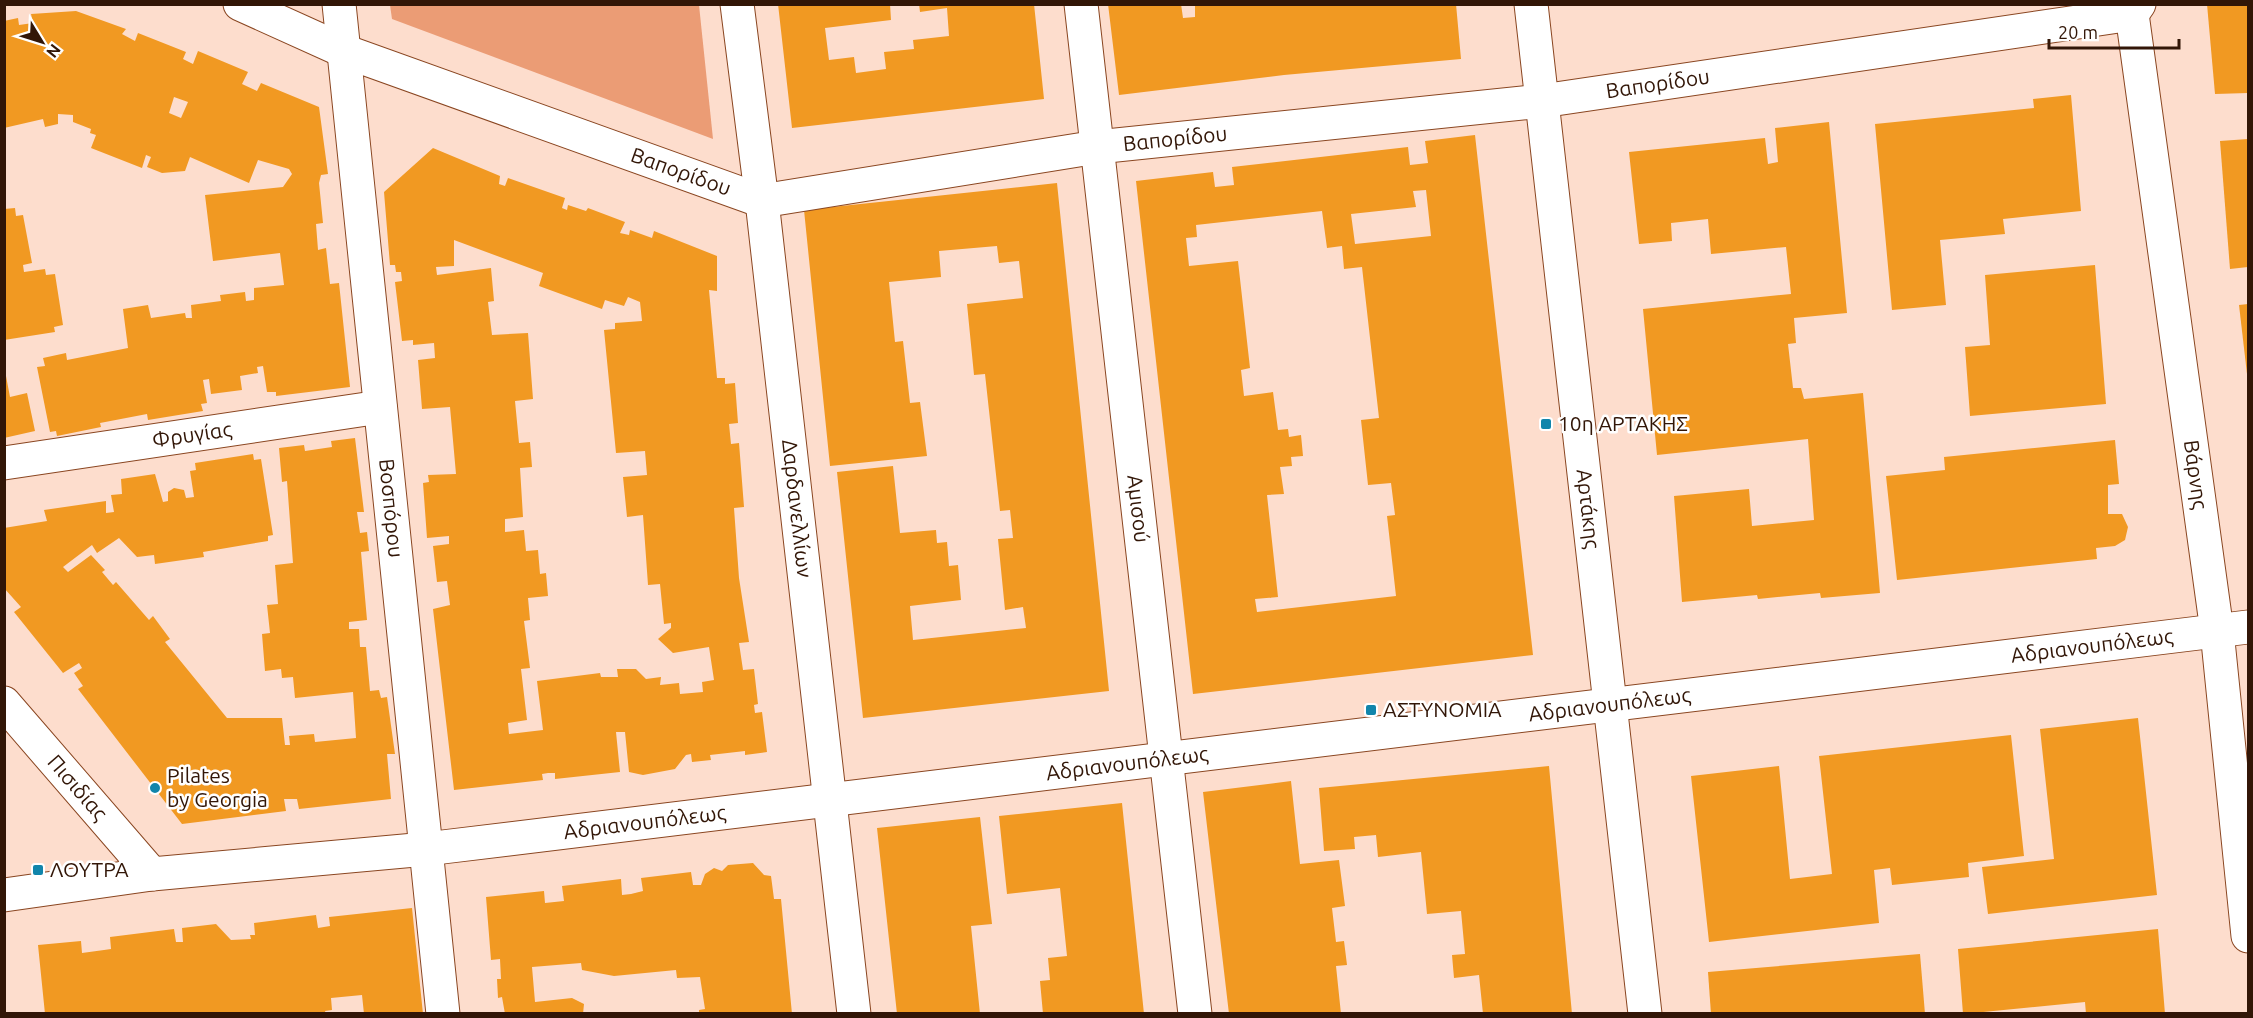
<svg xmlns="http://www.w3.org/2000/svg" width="2253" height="1018" font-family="Ubuntu,sans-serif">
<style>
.green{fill:#eb9c75}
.building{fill:#f19922;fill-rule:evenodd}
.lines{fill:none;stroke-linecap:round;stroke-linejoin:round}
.minor-casing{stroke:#8a4621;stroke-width:35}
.tertiary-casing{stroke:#8a4621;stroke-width:35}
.minor{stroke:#fff;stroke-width:33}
.tertiary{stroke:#fff;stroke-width:33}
.poi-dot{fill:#1185ab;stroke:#fff;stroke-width:2}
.labels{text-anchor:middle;stroke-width:5;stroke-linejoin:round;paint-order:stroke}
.street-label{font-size:21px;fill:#321607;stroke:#fff}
.poi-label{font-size:21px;fill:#321607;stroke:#fff;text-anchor:start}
</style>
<rect width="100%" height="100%" fill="#fdddcd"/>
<path class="green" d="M 390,5 L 699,5 L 713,139 L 392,19 Z"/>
<g class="building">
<path d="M 778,4 L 890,4 L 891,20 L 825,28 L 829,60 L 854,57 L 856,73 L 886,69 L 884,52 L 914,49 L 913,40 L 949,36 L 947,8 L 920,12 L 919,4 L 1034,4 L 1044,99 L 792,128 Z"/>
<path d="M 1108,4 L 1181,4 L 1183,18 L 1195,17 L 1195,4 L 1456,4 L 1461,59 L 1284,75 L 1119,95 Z"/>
<path d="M 2207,4 L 2248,4 L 2248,93 L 2215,94 Z"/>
<path d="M 76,11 L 126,29 L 122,34 L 135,41 L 138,33 L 186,52 L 183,59 L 193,64 L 198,51 L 248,72 L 242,84 L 257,91 L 261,83 L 319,107 L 328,174 L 321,175 L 319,183 L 323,223 L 316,224 L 318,250 L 326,248 L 330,284 L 339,283 L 350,387 L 276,396 L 276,392 L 267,392 L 263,366 L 257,367 L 258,373 L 240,376 L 242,390 L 211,394 L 209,379 L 203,380 L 207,403 L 201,404 L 203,411 L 148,420 L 147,414 L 100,423 L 101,427 L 57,436 L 56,431 L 50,432 L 37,367 L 45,366 L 43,358 L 66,353 L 67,360 L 128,348 L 123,309 L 148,305 L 151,318 L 185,313 L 186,318 L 192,318 L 191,305 L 221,301 L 220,295 L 245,292 L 246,301 L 254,300 L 254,288 L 284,285 L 280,253 L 213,261 L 205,195 L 283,187 L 292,174 L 289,169 L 258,160 L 249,183 L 190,157 L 185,171 L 162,173 L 147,167 L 151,157 L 146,155 L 142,168 L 91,148 L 96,135 L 90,133 L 91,129 L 73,122 L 73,115 L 58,114 L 58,124 L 45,127 L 43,119 L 4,128 L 4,21 L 18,18 L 19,25 L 33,23 L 31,14 ZM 174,97 L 188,102 L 181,118 L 169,113 Z"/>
<path d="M 2071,95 L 2081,211 L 2003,219 L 2005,234 L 1940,240 L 1946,305 L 1892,310 L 1875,124 L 2034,108 L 2033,99 Z"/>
<path d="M 1829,122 L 1847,313 L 1794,318 L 1796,343 L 1788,344 L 1793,388 L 1801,388 L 1804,399 L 1863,393 L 1880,593 L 1821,598 L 1820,593 L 1758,599 L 1757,595 L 1682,602 L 1674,496 L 1749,489 L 1752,526 L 1814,520 L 1808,439 L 1657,455 L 1643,309 L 1791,294 L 1786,247 L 1711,254 L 1708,219 L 1671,223 L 1672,241 L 1639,244 L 1629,152 L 1765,138 L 1768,164 L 1778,162 L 1775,128 Z"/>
<path d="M 1475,135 L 1533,655 L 1193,694 L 1136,181 L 1213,172 L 1215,187 L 1234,185 L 1232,167 L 1408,147 L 1410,165 L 1428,163 L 1425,141 ZM 1426,190 L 1431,236 L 1355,244 L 1351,214 L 1416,207 L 1413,191 ZM 1322,211 L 1327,248 L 1342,246 L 1344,269 L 1362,267 L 1379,418 L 1361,420 L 1368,485 L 1391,483 L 1395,515 L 1387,516 L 1396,596 L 1257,612 L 1255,599 L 1278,597 L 1267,495 L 1284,494 L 1280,467 L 1292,466 L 1291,457 L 1303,456 L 1301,435 L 1289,437 L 1288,429 L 1278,430 L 1273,392 L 1244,396 L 1241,370 L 1250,368 L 1238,261 L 1189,266 L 1186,238 L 1197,237 L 1196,225 Z"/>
<path d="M 2248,139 L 2248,267 L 2230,269 L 2220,141 Z"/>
<path d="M 433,148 L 500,176 L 499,184 L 505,186 L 508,178 L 565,198 L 562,208 L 567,210 L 568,205 L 586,211 L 588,208 L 625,222 L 620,233 L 629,235 L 630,230 L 652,238 L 654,231 L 717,256 L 717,291 L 709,290 L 717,378 L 725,378 L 725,384 L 735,383 L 738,423 L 729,424 L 731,444 L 739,443 L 744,507 L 734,508 L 739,578 L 749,642 L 739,643 L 743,670 L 754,669 L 758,704 L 754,705 L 755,713 L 762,712 L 767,752 L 745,755 L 745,751 L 710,755 L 711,760 L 692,762 L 691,754 L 686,755 L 675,769 L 643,775 L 629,772 L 625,732 L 616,732 L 620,772 L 555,779 L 555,773 L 548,773 L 542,774 L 543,780 L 454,790 L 433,609 L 450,605 L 447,581 L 437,582 L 433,546 L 449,544 L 449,536 L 427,538 L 423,483 L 429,482 L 428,475 L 456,474 L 450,407 L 422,409 L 418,360 L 435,358 L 434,343 L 413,345 L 413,340 L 402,341 L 395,282 L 402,281 L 401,272 L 396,272 L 395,265 L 390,265 L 384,192 ZM 454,240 L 543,273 L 539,286 L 602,309 L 605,300 L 624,306 L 628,297 L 640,302 L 642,321 L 615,323 L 615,329 L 604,330 L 616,453 L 645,451 L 647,475 L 623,477 L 627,517 L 643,515 L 648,585 L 660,584 L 664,624 L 671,623 L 671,628 L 658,639 L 673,653 L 709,647 L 714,680 L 702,682 L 703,692 L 680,694 L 679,683 L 660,685 L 661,677 L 646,679 L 636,669 L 617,669 L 618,677 L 601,677 L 600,673 L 537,681 L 543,730 L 509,734 L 508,723 L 527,720 L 521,669 L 530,668 L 524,621 L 530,620 L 528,598 L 548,596 L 546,573 L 540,574 L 538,550 L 526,551 L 524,530 L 505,532 L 505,519 L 523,517 L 520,468 L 532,467 L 530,442 L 519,443 L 515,401 L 533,399 L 528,333 L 492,335 L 488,302 L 494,301 L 491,268 L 437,275 L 436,267 L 454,266 Z"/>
<path d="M 1057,183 L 1109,691 L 863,718 L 837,472 L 893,466 L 900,533 L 936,530 L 937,543 L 947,542 L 949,566 L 958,565 L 961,600 L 910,606 L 913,640 L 1026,628 L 1023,607 L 1005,610 L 998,539 L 1013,538 L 1010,510 L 1000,511 L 985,374 L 974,375 L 967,304 L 1023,298 L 1019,261 L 999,263 L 997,246 L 939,251 L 941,277 L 889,282 L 895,342 L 903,341 L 910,403 L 920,402 L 927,456 L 830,466 L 804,210 Z"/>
<path d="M 15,208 L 16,216 L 23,215 L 32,263 L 23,265 L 24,272 L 45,269 L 46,275 L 55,274 L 63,325 L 54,327 L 55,332 L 4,340 L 4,209 Z"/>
<path d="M 2095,265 L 2106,404 L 1970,416 L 1965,347 L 1990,345 L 1985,275 Z"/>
<path d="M 2248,304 L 2248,374 L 2247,374 L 2239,305 Z"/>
<path d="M 6,376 L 10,397 L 27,393 L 35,431 L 4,438 Z"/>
<path d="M 355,438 L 364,512 L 357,512 L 360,533 L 367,532 L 369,551 L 361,552 L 367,620 L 349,622 L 349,629 L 359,629 L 360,647 L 366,647 L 370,691 L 379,690 L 381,698 L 387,697 L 395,754 L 387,754 L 391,799 L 299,809 L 297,799 L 284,799 L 286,811 L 182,824 L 78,689 L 83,686 L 74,673 L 82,668 L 79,663 L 63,673 L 14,612 L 21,607 L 4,588 L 4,528 L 47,521 L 44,510 L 106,501 L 106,513 L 114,512 L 111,495 L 122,494 L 121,479 L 155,474 L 163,502 L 168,501 L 168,492 L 174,488 L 184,490 L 186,498 L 194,497 L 190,471 L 196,470 L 195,463 L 253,454 L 254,460 L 261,459 L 273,535 L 268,536 L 268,541 L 203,552 L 204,557 L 155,564 L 154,555 L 137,557 L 119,538 L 97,553 L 92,545 L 63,567 L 68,572 L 91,555 L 105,570 L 102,572 L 113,585 L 116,582 L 149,620 L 153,616 L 170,639 L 165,642 L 227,718 L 282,718 L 285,745 L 290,745 L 289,736 L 314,734 L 315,742 L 356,738 L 353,692 L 295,698 L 293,677 L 282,678 L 281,669 L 265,671 L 262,634 L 270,633 L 267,605 L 278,604 L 275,565 L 293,563 L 287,481 L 282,482 L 279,448 L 304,445 L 305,451 L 332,447 L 331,441 Z"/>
<path d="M 2115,440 L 2119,484 L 2108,485 L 2108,514 L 2122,514 L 2128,527 L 2125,540 L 2115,546 L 2096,548 L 2097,559 L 1897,580 L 1886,476 L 1945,470 L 1944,457 Z"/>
<path d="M 2138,718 L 2157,895 L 1988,914 L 1982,867 L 2054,859 L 2040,729 Z"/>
<path d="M 2011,735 L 2024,856 L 1968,863 L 1969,877 L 1892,885 L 1890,868 L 1874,870 L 1879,923 L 1709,942 L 1691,776 L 1779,766 L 1790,879 L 1832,874 L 1819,756 Z"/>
<path d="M 1549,766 L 1572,1014 L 1483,1014 L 1479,975 L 1454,978 L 1452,955 L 1465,954 L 1461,911 L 1427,914 L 1421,852 L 1378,857 L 1376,835 L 1354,837 L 1355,849 L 1324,851 L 1319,788 Z"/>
<path d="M 1291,781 L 1300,864 L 1339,860 L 1345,906 L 1332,908 L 1336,942 L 1344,941 L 1347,965 L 1336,966 L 1341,1014 L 1229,1014 L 1203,792 Z"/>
<path d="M 1122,803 L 1144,1014 L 1043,1014 L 1040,981 L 1050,980 L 1048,958 L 1067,956 L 1060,888 L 1007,894 L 999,816 Z"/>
<path d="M 980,817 L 992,924 L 971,926 L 980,1014 L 897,1014 L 877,828 Z"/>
<path d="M 753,863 L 764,875 L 771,876 L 774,899 L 781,899 L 792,1014 L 699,1014 L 699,1010 L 705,1009 L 700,977 L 677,978 L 676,970 L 614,976 L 582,970 L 581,963 L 532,967 L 535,1002 L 572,998 L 584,1004 L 583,1014 L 505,1014 L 502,997 L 498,998 L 497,979 L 501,979 L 500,959 L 491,960 L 486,897 L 544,891 L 545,903 L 564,901 L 562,886 L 621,879 L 622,895 L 631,894 L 643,891 L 641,878 L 691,872 L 693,885 L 701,885 L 705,874 L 714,868 L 722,871 L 728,865 Z"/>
<path d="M 412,908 L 423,1014 L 364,1014 L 362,995 L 331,998 L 332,1010 L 325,1011 L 326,1014 L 45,1014 L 38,945 L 81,941 L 82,953 L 104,950 L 111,949 L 110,937 L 174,929 L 176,942 L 183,942 L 182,928 L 216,924 L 231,940 L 251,939 L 250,935 L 255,935 L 254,923 L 316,915 L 318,928 L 330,926 L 329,917 Z"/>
<path d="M 2158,929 L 2165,1014 L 2086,1014 L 2085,1002 L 1963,1014 L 1958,949 Z"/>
<path d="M 1920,954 L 1925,1014 L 1711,1014 L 1708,972 Z"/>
</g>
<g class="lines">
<defs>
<g id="minor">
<path id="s1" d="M 240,4 L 344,51 L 762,201 L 1097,147 L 1542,101 L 2132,14 L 2139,4"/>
<path id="s2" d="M 339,4 L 443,1014"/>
<path id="s3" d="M 1081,4 L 1195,1014"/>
<path id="s4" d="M 2132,14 L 2217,631 L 2248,936"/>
<path id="s5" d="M 4,463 L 380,407"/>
<path id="s6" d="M 4,703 L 152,874"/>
<path id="s7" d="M 4,895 L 152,874 L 426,849 L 2248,627"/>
</g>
<g id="tertiary">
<path id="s8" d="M 737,4 L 762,201 L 854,1014"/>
<path id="s9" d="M 1531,4 L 1645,1014"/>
</g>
</defs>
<use href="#minor" class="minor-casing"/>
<use href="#tertiary" class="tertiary-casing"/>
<use href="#minor" class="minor"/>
<use href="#tertiary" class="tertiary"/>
</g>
<g class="poi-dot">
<rect x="1540" y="418" width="12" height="12" rx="3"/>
<rect x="1365" y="704" width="12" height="12" rx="3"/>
<circle cx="155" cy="788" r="6"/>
<rect x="32" y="864" width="12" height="12" rx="3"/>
</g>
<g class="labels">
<g class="street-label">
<text dy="7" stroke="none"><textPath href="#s1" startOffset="1462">Βαπορίδου</textPath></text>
<text dy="7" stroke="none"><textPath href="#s1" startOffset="976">Βαπορίδου</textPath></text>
<text dy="7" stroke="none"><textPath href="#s1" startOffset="472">Βαπορίδου</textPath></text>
<text dy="7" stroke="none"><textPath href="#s5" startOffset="190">Φρυγίας</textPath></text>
<text dy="7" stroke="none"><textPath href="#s4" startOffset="465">Βάρνης</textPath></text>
<text dy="7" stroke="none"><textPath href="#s2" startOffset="507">Βοσπόρου</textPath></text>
<text dy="7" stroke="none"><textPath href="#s8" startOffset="508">Δαρδανελλίων</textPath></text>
<text dy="7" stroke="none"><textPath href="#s3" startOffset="508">Αμισού</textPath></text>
<text dy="7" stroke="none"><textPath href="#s9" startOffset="508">Αρτάκης</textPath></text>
<text dy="7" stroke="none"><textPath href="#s7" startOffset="2103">Αδριανουπόλεως</textPath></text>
<text dy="7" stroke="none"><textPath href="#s7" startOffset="1617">Αδριανουπόλεως</textPath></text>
<text dy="7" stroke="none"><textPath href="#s7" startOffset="1131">Αδριανουπόλεως</textPath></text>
<text dy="7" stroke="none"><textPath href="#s6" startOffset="112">Πισιδίας</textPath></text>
<text dy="7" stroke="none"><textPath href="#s7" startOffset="645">Αδριανουπόλεως</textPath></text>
</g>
<g class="poi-label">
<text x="1558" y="431">10η ΑΡΤΑΚΗΣ</text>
<text x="1383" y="717">ΑΣΤΥΝΟΜΙΑ</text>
<text x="167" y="783">Pilates<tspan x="167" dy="24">by Georgia</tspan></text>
<text x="50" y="877">ΛΟΥΤΡΑ</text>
</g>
</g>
<rect width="2253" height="1018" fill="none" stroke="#321607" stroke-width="12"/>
<g transform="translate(42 42) rotate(128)" stroke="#ffffff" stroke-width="4.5" paint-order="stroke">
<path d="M0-4.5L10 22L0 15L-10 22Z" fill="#321607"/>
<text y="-9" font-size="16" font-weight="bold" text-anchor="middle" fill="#321607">N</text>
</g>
<path d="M2049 39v9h130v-9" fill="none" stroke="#321607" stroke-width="3"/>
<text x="2058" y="39" font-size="18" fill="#321607" stroke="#ffffff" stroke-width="4.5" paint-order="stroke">20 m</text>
</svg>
